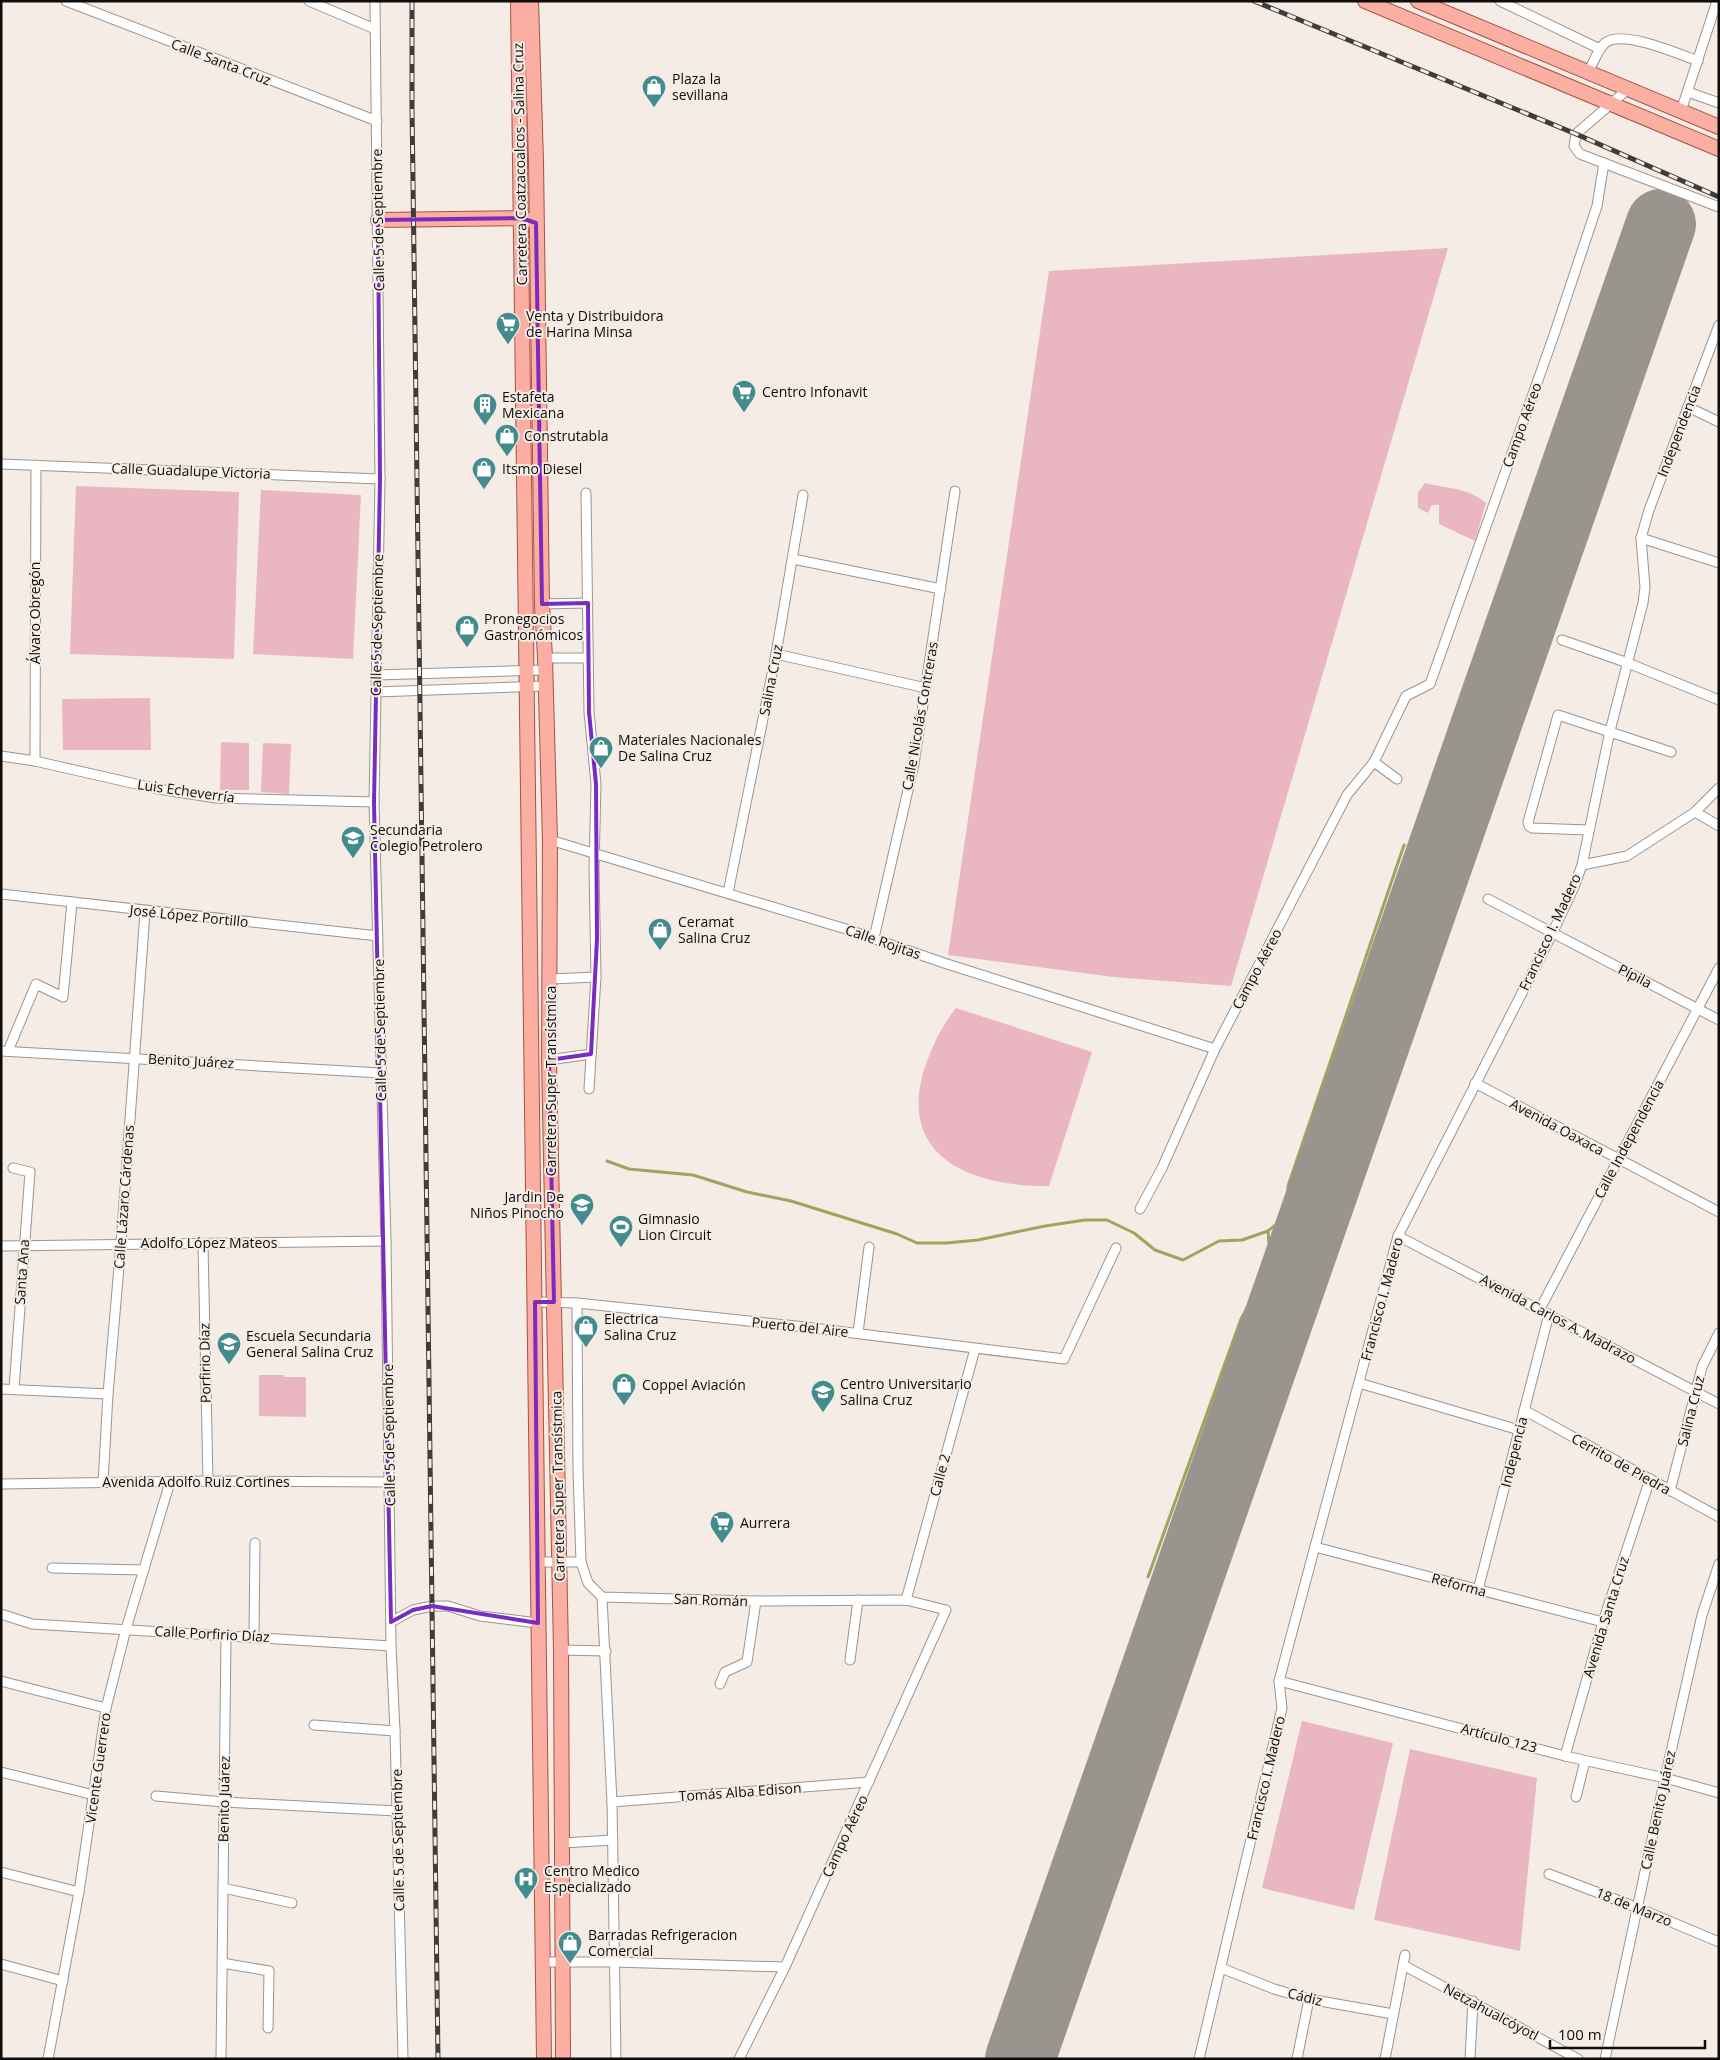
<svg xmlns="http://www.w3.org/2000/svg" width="1720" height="2060" font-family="'Open Sans',sans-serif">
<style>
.green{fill:#eab6c2}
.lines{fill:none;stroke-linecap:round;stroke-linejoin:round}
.stream{stroke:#9da65d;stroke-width:3}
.runway{stroke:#9a948f;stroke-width:70}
.street-casing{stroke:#9c948f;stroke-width:11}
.primary-casing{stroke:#a65345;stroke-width:16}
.street{stroke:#fff;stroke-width:9}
.primary{stroke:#faafa2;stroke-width:14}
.rail-casing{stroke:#3f3c39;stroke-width:5}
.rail{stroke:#f4ece5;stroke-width:3;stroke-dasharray:9;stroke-linecap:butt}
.marked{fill:none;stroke:#7b2cbf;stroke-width:4;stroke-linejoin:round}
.labels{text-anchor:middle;stroke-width:4;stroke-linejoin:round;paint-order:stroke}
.street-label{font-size:14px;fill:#0f0d0b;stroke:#f4ece5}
.poi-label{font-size:14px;fill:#0f0d0b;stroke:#f4ece5;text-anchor:start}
</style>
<rect width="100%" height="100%" fill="#f4ece5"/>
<g class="green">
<path d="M 1448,248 L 1231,986 L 1113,977 L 948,955 L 1049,271 Z"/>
<path d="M 1425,483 C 1448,489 1467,487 1486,503 L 1475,541 L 1439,524 L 1439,505 L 1432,505 L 1428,513 L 1418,508 L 1418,493 Z"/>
<path d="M 76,486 L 239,492 L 234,659 L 70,654 Z"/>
<path d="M 261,490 L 361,495 L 353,659 L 253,654 Z"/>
<path d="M 150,698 L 151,750 L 63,750 L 62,699 Z"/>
<path d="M 221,742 L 249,743 L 249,790 L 220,790 Z"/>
<path d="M 263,743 L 291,744 L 289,794 L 261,792 Z"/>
<path d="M 956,1008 L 1092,1052 L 1049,1186 C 968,1187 893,1155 927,1061 C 935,1041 943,1024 956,1008 Z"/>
<path d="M 259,1375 L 284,1375 L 284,1393 L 284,1377 L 306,1377 L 306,1417 L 259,1416 Z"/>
<path d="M 1302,1721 L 1393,1743 L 1354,1910 L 1262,1888 Z"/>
<path d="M 1410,1749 L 1537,1778 L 1520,1951 L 1374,1920 Z"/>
</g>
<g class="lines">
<g class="stream">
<path d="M 607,1161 L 629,1169 L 693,1175 L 747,1192 L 791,1201 L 897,1234 L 917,1243 L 946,1243 L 978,1240 L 1045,1226 L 1085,1220 L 1107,1220 L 1134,1233 L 1155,1250 L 1183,1260 L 1219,1241 L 1242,1240 L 1268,1231"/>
<path d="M 1148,1577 L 1241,1319 L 1260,1284 L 1271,1272 L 1268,1231 C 1292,1212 1289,1217 1288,1186 L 1404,845"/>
</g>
<path class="runway" d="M 1020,2059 L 1661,224"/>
<defs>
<g id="street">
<path d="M 66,1 L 377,121"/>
<path d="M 309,1 L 375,29"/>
<path d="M 375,1 L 380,479 L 374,802 L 386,1241 L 391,1646 L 395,1731 L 403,2059"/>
<path d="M 1500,1 L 1600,49"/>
<path d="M 1588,73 C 1593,64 1597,50 1605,43 C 1622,29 1679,54 1698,61"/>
<path d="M 1628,89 L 1576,134 L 1574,146 L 1580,154 L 1719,207"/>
<path d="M 1688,92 L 1719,103"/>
<path d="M 1681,111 L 1717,1"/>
<path d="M 1688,407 L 1719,422"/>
<path d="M 1,464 L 380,479"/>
<path d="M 586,493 L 589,712 L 596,784 L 594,869 L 596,977 L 589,1089"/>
<path d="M 1641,538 L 1719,563"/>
<path d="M 793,559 L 941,589"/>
<path d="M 542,604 L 588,603"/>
<path d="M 1562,640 L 1628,663 L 1719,700"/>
<path d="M 776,654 L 926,688"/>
<path d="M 545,658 L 588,658"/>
<path d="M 376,675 L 546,670"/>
<path d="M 376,692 L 546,686"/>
<path d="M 1,756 L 35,761 L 158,789 L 216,798 L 374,802"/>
<path d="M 35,761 L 36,465"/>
<path d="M 1374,762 L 1406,696 L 1430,684 L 1554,335 L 1597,206 L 1604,163"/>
<path d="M 1695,812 L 1719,826"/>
<path d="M 1589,830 L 1532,828 L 1529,826 L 1528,822 L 1558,715 L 1671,752"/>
<path d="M 550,840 L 849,930 L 944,963 L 1215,1049"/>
<path d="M 1582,865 L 1627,856 L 1695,812 L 1719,788"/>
<path d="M 728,893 L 776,654 L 803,495"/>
<path d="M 1,894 L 378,936"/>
<path d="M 1488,899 L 1719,1020"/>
<path d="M 874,938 L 914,764 L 955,491"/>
<path d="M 550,979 L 596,977"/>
<path d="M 1,1051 L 381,1073"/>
<path d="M 8,1051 L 36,984 L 63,997 L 72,902"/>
<path d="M 549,1060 L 591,1054"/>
<path d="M 1475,1083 L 1719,1212"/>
<path d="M 13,1168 L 30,1172 L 14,1389"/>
<path d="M 1140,1209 L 1162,1168 L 1215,1049 L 1347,795 L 1374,762 L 1397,779"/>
<path d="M 1398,1236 L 1719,1404"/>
<path d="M 203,1244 L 208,1481"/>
<path d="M 1,1246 L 386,1241"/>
<path d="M 535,1302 L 577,1303 L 796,1326 L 1064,1359 L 1116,1248"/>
<path d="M 577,1303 L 578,1470 L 581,1562"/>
<path d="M 1540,1309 L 1719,968"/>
<path d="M 858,1333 L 869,1247"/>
<path d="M 1359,1383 L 1519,1430"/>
<path d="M 1,1389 L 108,1394"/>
<path d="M 1524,1410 L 1719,1517"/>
<path d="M 103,1483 L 108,1394 L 121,1244 L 145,912"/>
<path d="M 1,1484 L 208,1481 L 390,1482"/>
<path d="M 1670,1491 L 1702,1367 L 1719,1333"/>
<path d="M 1315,1547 L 1603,1622"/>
<path d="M 537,1562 L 581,1562 L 588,1583 L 602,1597 L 753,1601 L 906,1600 L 946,1610 L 785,1967 L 739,2059"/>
<path d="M 52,1568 L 144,1570"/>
<path d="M 1478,1590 L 1549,1314"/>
<path d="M 602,1597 L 612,1802 L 616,2059"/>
<path d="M 906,1600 L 975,1349"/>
<path d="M 1,1614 L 32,1624 L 391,1646"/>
<path d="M 391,1622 L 413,1610 L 432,1606 L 448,1606 L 480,1616 L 538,1623"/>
<path d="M 254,1636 L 255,1543"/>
<path d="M 561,1650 L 606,1651"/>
<path d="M 850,1660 L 858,1600"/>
<path d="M 1,1681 L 106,1708"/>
<path d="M 1279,1681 L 1565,1756 L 1665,1778 L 1719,1793"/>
<path d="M 720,1684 L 725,1672 L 747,1662 L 756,1601"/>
<path d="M 314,1725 L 395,1731"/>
<path d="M 1565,1756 L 1603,1622 L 1650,1479"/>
<path d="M 1,1772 L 94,1795"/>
<path d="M 156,1796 L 224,1802 L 397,1811"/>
<path d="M 1576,1797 L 1585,1761"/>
<path d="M 612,1802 L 869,1782"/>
<path d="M 563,1843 L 613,1840"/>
<path d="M 1,1872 L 79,1892"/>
<path d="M 1549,1874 L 1638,1908 L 1719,1942"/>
<path d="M 223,1888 L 292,1903"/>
<path d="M 542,1962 L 613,1962 L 785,1967"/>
<path d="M 222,1963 L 269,1971 L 268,2028"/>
<path d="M 1,1964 L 63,1981"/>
<path d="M 1403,1965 L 1578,2059"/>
<path d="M 1221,1968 L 1274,1989 L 1309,1999 L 1393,2014"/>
<path d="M 48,2059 L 79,1892 L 106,1708 L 126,1629 L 170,1482"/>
<path d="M 221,2059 L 226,1636"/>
<path d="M 1199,2059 L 1282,1708 L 1279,1681 L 1398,1236 L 1552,934 L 1574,887 L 1582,865 L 1610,731 L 1643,603 L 1645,587 L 1641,538 L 1649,510 L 1719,325"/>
<path d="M 1297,2059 L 1309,1999"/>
<path d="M 1385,2059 L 1405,1955"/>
<path d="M 1470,2059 L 1473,2001"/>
<path d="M 1605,2059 L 1665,1778 L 1702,1615 L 1719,1564"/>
</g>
<g id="primary">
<path d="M 518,1 L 544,2059"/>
<path d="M 531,1 L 536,161 L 542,604 L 545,658 L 550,840 L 549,1060 L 561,1650 L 563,2059"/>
<path d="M 1365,1 L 1719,149"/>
<path d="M 1418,1 L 1719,127"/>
<path d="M 378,220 L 521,218 L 528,220"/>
</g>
</defs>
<use href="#street" class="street-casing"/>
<use href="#primary" class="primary-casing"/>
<use href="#street" class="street"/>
<use href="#primary" class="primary"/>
<defs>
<g id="rail">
<path d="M 412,1 L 412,106 L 438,2059"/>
<path d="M 1254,1 L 1576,134 L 1719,197"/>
</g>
</defs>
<use href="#rail" class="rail-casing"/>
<use href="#rail" class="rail"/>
</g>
<path class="marked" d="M 521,218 L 536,223 L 542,604 L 588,603 L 589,712 L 596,784 L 597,939 L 591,1054 L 549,1060 L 554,1302 L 535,1302 L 538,1623 L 432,1606 L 413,1610 L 391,1622 L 374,802 L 380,479 L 378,220 Z"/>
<defs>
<symbol id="shop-pin" viewBox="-11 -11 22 30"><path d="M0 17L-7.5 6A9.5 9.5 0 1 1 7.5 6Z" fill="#438b8d" stroke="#f4ece5"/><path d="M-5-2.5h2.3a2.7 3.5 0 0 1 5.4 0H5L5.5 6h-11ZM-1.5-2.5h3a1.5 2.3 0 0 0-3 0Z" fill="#fff"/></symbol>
<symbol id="supermarket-pin" viewBox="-11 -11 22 30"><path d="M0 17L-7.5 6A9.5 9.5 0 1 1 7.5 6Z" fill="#438b8d" stroke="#f4ece5"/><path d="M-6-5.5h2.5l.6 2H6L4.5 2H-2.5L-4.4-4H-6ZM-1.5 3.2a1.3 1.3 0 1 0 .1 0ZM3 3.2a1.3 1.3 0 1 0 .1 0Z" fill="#fff"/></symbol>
<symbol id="building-pin" viewBox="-11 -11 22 30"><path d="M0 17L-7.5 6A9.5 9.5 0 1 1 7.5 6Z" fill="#438b8d" stroke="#f4ece5"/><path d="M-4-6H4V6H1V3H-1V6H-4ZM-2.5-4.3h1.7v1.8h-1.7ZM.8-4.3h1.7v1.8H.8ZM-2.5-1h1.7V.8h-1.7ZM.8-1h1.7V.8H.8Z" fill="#fff"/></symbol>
<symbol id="school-pin" viewBox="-11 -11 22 30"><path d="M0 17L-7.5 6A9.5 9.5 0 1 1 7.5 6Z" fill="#438b8d" stroke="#f4ece5"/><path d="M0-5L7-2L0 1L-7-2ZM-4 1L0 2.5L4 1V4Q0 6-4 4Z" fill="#fff"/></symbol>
<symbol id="stadium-pin" viewBox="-11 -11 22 30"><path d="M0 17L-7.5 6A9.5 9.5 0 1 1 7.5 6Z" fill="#438b8d" stroke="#f4ece5"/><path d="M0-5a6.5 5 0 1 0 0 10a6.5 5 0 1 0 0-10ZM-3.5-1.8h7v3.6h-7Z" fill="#fff"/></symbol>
<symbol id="hospital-pin" viewBox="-11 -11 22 30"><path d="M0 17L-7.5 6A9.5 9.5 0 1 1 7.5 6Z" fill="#438b8d" stroke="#f4ece5"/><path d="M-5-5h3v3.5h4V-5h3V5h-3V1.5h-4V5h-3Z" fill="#fff"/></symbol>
</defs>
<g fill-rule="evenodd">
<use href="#shop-pin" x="640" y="73" width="28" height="38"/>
<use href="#supermarket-pin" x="494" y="310" width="28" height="38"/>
<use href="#supermarket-pin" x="730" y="378" width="28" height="38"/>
<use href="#building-pin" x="471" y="391" width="28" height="38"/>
<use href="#shop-pin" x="493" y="422" width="28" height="38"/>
<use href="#shop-pin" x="470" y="455" width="28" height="38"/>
<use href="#shop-pin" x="453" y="613" width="28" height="38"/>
<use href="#shop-pin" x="587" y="734" width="28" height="38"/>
<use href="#school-pin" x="339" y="824" width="28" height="38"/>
<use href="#shop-pin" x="646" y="916" width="28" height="38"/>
<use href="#school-pin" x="568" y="1191" width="28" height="38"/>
<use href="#stadium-pin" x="607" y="1213" width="28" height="38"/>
<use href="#shop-pin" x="572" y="1313" width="28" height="38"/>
<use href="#school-pin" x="215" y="1330" width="28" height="38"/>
<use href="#shop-pin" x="610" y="1371" width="28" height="38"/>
<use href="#school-pin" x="809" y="1378" width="28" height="38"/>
<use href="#supermarket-pin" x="708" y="1509" width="28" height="38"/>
<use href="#hospital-pin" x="512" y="1865" width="28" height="38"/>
<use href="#shop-pin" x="556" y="1929" width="28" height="38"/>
</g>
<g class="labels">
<g class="street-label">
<text transform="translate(221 62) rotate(21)" y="5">Calle Santa Cruz</text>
<text transform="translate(520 164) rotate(-91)" y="5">Carretera Coatzacoalcos - Salina Cruz</text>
<text transform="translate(378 220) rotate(-91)" y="5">Calle 5 de Septiembre</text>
<text transform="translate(1522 425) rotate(-70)" y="5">Campo Aéreo</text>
<text transform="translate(1679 431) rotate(-69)" y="5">Independencia</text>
<text transform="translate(191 471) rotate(2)" y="5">Calle Guadalupe Victoria</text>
<text transform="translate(35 613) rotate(-90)" y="5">Álvaro Obregón</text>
<text transform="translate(377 625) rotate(-89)" y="5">Calle 5 de Septiembre</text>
<text transform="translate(771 680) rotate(-79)" y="5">Salina Cruz</text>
<text transform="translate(920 716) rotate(-80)" y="5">Calle Nicolás Contreras</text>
<text transform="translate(186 791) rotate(8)" y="5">Luis Echeverría</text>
<text transform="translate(189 916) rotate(6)" y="5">José López Portillo</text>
<text transform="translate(1550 932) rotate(-65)" y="5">Francisco I. Madero</text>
<text transform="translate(883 942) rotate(19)" y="5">Calle Rojitas</text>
<text transform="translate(1257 969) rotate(-62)" y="5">Campo Aéreo</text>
<text transform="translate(1635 976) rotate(27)" y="5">Pípila</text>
<text transform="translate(380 1030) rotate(-91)" y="5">Calle 5 de Septiembre</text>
<text transform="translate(191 1061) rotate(3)" y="5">Benito Juárez</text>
<text transform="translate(551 1081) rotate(-90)" y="5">Carretera Super Transístmica</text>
<text transform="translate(1557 1127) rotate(28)" y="5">Avenida Oaxaca</text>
<text transform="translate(1629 1139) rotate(-62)" y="5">Calle Independencia</text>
<text transform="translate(124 1197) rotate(-86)" y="5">Calle Lázaro Cárdenas</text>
<text x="209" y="1248">Adolfo López Mateos</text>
<text transform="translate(22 1272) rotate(-86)" y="5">Santa Ana</text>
<text transform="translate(1382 1299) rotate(-75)" y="5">Francisco I. Madero</text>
<text transform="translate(1558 1319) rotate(28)" y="5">Avenida Carlos A. Madrazo</text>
<text transform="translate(800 1327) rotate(6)" y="5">Puerto del Aire</text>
<text transform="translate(205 1363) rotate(-91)" y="5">Porfirio Díaz</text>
<text transform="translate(1691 1411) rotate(-76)" y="5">Salina Cruz</text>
<text transform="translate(389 1435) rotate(-91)" y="5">Calle 5 de Septiembre</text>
<text transform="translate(1514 1452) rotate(-76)" y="5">Indepencia</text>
<text transform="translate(1621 1464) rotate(29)" y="5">Cerrito de Piedra</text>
<text transform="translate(940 1475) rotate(-75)" y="5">Calle 2</text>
<text x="196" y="1487">Avenida Adolfo Ruiz Cortines</text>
<text transform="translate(558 1486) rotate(-91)" y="5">Carretera Super Transístmica</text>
<text transform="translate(1459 1585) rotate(15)" y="5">Reforma</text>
<text transform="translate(711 1600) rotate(2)" y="5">San Román</text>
<text transform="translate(1606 1617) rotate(-73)" y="5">Avenida Santa Cruz</text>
<text transform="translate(212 1634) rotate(3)" y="5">Calle Porfirio Díaz</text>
<text transform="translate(1499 1738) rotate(15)" y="5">Artículo 123</text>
<text transform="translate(98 1768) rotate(-82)" y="5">Vicente Guerrero</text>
<text transform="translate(1266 1778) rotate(-77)" y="5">Francisco I. Madero</text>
<text transform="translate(740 1792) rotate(-4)" y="5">Tomás Alba Edison</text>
<text transform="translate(224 1799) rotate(-89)" y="5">Benito Juárez</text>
<text transform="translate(1658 1810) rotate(-78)" y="5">Calle Benito Juárez</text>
<text transform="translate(845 1836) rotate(-65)" y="5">Campo Aéreo</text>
<text transform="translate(398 1840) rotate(-91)" y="5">Calle 5 de Septiembre</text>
<text transform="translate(1634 1907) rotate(22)" y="5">18 de Marzo</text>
<text transform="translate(1305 1997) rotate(14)" y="5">Cádiz</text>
<text transform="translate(1491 2012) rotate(28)" y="5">Netzahualcóyotl</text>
</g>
<g class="poi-label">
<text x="672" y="84">Plaza la<tspan x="672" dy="16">sevillana</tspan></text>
<text x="526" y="321">Venta y Distribuidora<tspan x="526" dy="16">de Harina Minsa</tspan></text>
<text x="762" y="397">Centro Infonavit</text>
<text x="502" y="402">Estafeta<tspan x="502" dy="16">Mexicana</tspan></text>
<text x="524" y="441">Construtabla</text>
<text x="502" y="474">Itsmo Diesel</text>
<text x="484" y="624">Pronegocios<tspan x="484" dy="16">Gastronómicos</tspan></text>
<text x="618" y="745">Materiales Nacionales<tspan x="618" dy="16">De Salina Cruz</tspan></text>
<text x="370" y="835">Secundaria<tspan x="370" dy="16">Colegio Petrolero</tspan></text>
<text x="678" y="927">Ceramat<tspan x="678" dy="16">Salina Cruz</tspan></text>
<text x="564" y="1202" text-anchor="end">Jardin De<tspan x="564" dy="16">Niños Pinocho</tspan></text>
<text x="638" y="1224">Gimnasio<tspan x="638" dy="16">Lion Circuit</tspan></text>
<text x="604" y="1324">Electrica<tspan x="604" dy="16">Salina Cruz</tspan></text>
<text x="246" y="1341">Escuela Secundaria<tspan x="246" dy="16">General Salina Cruz</tspan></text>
<text x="840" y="1389">Centro Universitario<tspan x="840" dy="16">Salina Cruz</tspan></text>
<text x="642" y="1390">Coppel Aviación</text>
<text x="740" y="1528">Aurrera</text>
<text x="544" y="1876">Centro Medico<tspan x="544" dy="16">Especializado</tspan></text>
<text x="588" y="1940">Barradas Refrigeracion<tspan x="588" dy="16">Comercial</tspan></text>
</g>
</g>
<rect width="1720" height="2060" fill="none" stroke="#0f0d0b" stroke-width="5"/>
<path d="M1550 2040v8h155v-8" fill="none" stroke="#0f0d0b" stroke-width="2.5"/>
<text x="1558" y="2040" font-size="15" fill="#0f0d0b" stroke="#f4ece5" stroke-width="4" paint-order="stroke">100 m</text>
</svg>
